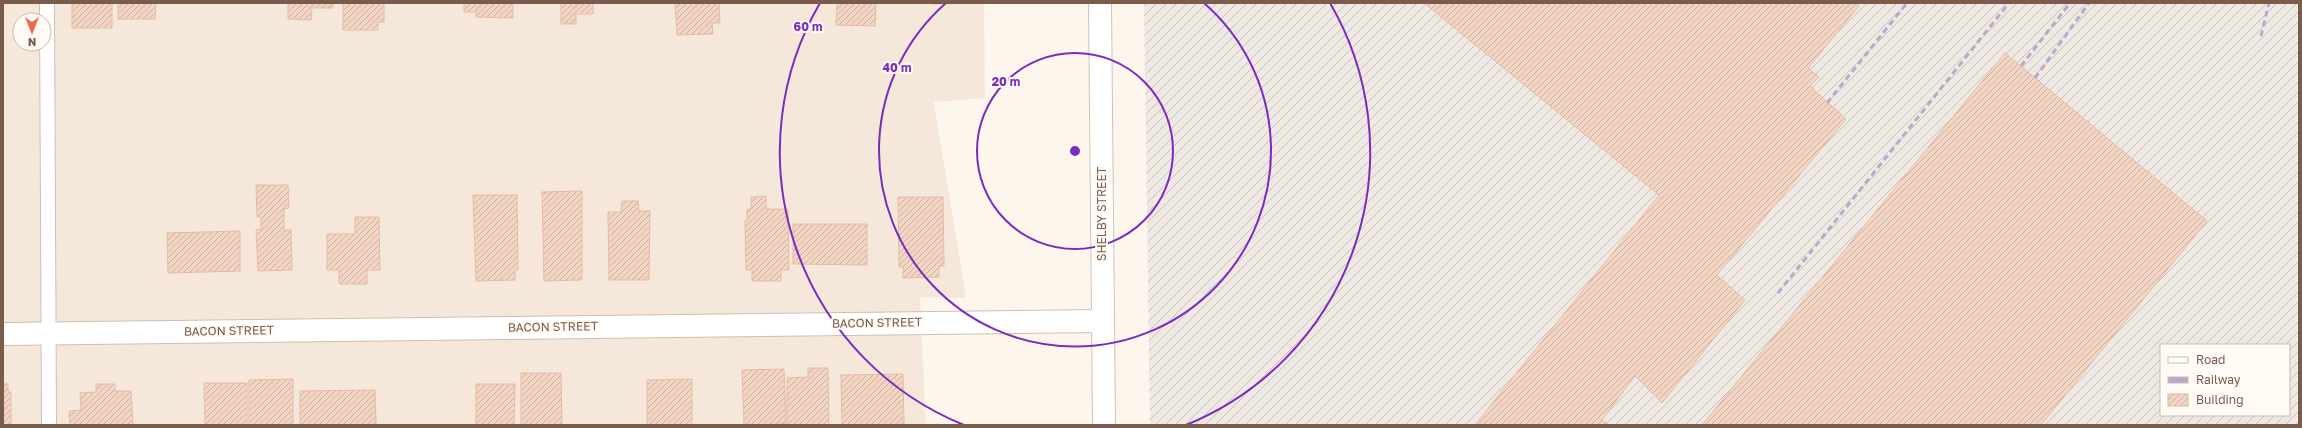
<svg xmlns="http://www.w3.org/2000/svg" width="2302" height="428" font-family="'Golos Text',sans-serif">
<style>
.residential{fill:#f5e8da;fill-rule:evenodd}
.industrial{fill:url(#industrial-furrows);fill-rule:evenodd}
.building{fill:url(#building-hatch);stroke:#e6bba3}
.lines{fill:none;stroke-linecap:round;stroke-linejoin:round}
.lane-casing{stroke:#d1beb0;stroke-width:16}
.street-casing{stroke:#d1beb0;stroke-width:24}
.secondary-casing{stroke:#d6c0b0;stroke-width:24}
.lane{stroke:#fff;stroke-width:14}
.street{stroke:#fff;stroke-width:22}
.secondary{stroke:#fff;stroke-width:22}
.rail{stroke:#b9a8c9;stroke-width:3;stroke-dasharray:6 4;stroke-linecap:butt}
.ring{fill:none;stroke:#7b2cbf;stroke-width:2}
.labels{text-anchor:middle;stroke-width:4;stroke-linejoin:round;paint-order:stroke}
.street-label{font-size:12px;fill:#7a5c4d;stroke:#fffaf3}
.centre{fill:#7b2cbf;stroke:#fffaf3;stroke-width:2}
.ring-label{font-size:12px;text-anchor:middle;font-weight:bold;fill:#7b2cbf;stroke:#fffaf3;stroke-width:4;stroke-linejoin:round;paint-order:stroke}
</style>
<defs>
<pattern id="industrial-furrows" width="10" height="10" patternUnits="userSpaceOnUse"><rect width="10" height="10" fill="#efe9e4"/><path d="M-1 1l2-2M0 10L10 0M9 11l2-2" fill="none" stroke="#c7c0bb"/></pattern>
<pattern id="building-hatch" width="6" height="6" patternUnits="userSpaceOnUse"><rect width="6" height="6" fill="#f3d5c3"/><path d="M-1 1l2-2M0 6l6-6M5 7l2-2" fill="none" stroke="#cab0a1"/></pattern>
</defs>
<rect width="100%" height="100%" fill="#fdf6ec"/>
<path class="residential" d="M 3,3 L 984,3 L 985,98 L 934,102 L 966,298 L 920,297 L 926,425 L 3,425 ZM 20,20 L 44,20 L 44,44 L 20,44 Z"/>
<path class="industrial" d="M 1144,3 L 2299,3 L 2299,425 L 1150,425 ZM 2161,345 L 2289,345 L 2289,415 L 2161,415 Z"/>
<g class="building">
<rect x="72" y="3" width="40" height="25"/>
<path d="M 118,3 L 156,3 L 155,19 L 118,19 Z"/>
<path d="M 288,3 L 333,3 L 333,8 L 312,8 L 311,20 L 288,19 Z"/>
<path d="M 343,3 L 384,3 L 384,22 L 378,22 L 378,30 L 343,30 Z"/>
<path d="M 464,3 L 513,3 L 513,18 L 476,17 L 476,12 L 464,12 Z"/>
<path d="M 561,3 L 593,3 L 593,14 L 576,14 L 576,24 L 561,24 Z"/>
<path d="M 675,3 L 719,3 L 720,23 L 712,23 L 713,34 L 677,35 Z"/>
<path d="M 837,3 L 876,3 L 875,26 L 836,25 Z"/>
<path d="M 933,3 L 979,3 L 933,4 Z"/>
<path d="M 1424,3 L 1855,3 L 1859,6 L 1808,68 L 1819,77 L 1810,86 L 1846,119 L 1717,275 L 1745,300 L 1662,403 L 1635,376 L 1602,420 L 1609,425 L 1475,425 L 1659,195 Z"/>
<path d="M 2005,53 L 2207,221 L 2041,425 L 1702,425 Z"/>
<path d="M 256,185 L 288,185 L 289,208 L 284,209 L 284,230 L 291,230 L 292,270 L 258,271 L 256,230 L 261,229 L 261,217 L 257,217 Z"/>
<path d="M 582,191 L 582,280 L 544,281 L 542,192 Z"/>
<path d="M 473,195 L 517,195 L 518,270 L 515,270 L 515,280 L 476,281 Z"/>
<path d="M 766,196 L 766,209 L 788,209 L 789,270 L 781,270 L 781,281 L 752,281 L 752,270 L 746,270 L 745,221 L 747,221 L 747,209 L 751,209 L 751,197 Z"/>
<path d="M 898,197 L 943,197 L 944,266 L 939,266 L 939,277 L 903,278 L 903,267 L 899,267 Z"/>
<path d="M 622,201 L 638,201 L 639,211 L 650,211 L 649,280 L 609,280 L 608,212 L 621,212 Z"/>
<path d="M 355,217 L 379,217 L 380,270 L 367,270 L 367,284 L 339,284 L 339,270 L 327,270 L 327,234 L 355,234 Z"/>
<path d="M 793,224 L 867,224 L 867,265 L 793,264 Z"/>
<path d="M 240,231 L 240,271 L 168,273 L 167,233 Z"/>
<path d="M 808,368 L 828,368 L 829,425 L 787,425 L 787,378 L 808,377 Z"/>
<path d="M 784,369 L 786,424 L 744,425 L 742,370 Z"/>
<path d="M 521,373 L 561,373 L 562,425 L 521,425 Z"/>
<path d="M 903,374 L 904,425 L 842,425 L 841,375 Z"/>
<path d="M 293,379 L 293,425 L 249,425 L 249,380 Z"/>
<path d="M 692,379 L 692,425 L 647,425 L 647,380 Z"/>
<path d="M 204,383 L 247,383 L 247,425 L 205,425 Z"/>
<path d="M 3,384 L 8,384 L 8,392 L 11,392 L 11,425 L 3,425 Z"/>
<path d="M 96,384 L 115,384 L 115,391 L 131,391 L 133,425 L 70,425 L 69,411 L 81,410 L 80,393 L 96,392 Z"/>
<path d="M 476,384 L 515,384 L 514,425 L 476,425 Z"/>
<path d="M 375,390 L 376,425 L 300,425 L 300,391 Z"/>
</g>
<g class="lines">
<defs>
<path id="lane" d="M 47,3 L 49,425"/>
<path id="street" d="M 3,334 L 1103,321"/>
<path id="secondary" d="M 1100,3 L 1104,425"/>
</defs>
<use href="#lane" class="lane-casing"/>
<use href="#street" class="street-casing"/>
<use href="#secondary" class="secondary-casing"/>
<use href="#lane" class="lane"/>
<use href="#street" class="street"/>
<use href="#secondary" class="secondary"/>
<g class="rail">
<path d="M 2261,36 L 2269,3"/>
<path d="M 2021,66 L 2070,3"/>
<path d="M 2035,78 L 2089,3"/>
<path d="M 1827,103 L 1907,3"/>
<path d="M 1778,293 L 2009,3"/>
</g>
</g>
<g class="ring">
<circle cx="1075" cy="151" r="98"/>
<path d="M1204 3A196 196 0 1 1 946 3"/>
<path d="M964 425A295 295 0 0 1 820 3M1330 3A295 295 0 0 1 1186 425"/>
</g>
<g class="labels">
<g class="street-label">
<text transform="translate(1102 214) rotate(-90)" y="4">SHELBY STREET</text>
<text transform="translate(877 323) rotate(-1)" y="4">BACON STREET</text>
<text transform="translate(553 327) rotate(-1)" y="4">BACON STREET</text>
<text transform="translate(229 331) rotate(-1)" y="4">BACON STREET</text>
</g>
</g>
<circle cx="1075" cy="151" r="6" class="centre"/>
<g class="ring-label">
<text x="808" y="31">60 m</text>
<text x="897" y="72">40 m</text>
<text x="1006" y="86">20 m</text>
</g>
<rect width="2302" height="428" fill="none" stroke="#7a5c4d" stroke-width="8"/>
<rect x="2160" y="344" width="130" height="72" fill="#fffaf3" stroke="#cabbb1"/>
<rect x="2168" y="357" width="20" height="6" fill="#ffffff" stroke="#cabbb1"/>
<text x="2196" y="364" font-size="12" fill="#7a5c4d">Road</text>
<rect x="2168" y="377" width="20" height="6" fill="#b9a8c9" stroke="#cabbb1"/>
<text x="2196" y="384" font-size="12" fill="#7a5c4d">Railway</text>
<rect x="2168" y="394" width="20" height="12" fill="url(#building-hatch)" stroke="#cabbb1"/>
<text x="2196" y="404" font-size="12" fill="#7a5c4d">Building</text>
<g transform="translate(32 32) rotate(180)"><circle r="19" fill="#fffaf3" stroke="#cabbb1"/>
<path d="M0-3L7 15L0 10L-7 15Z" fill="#e76f51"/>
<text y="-6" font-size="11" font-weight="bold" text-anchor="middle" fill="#7a5c4d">N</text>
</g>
</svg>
